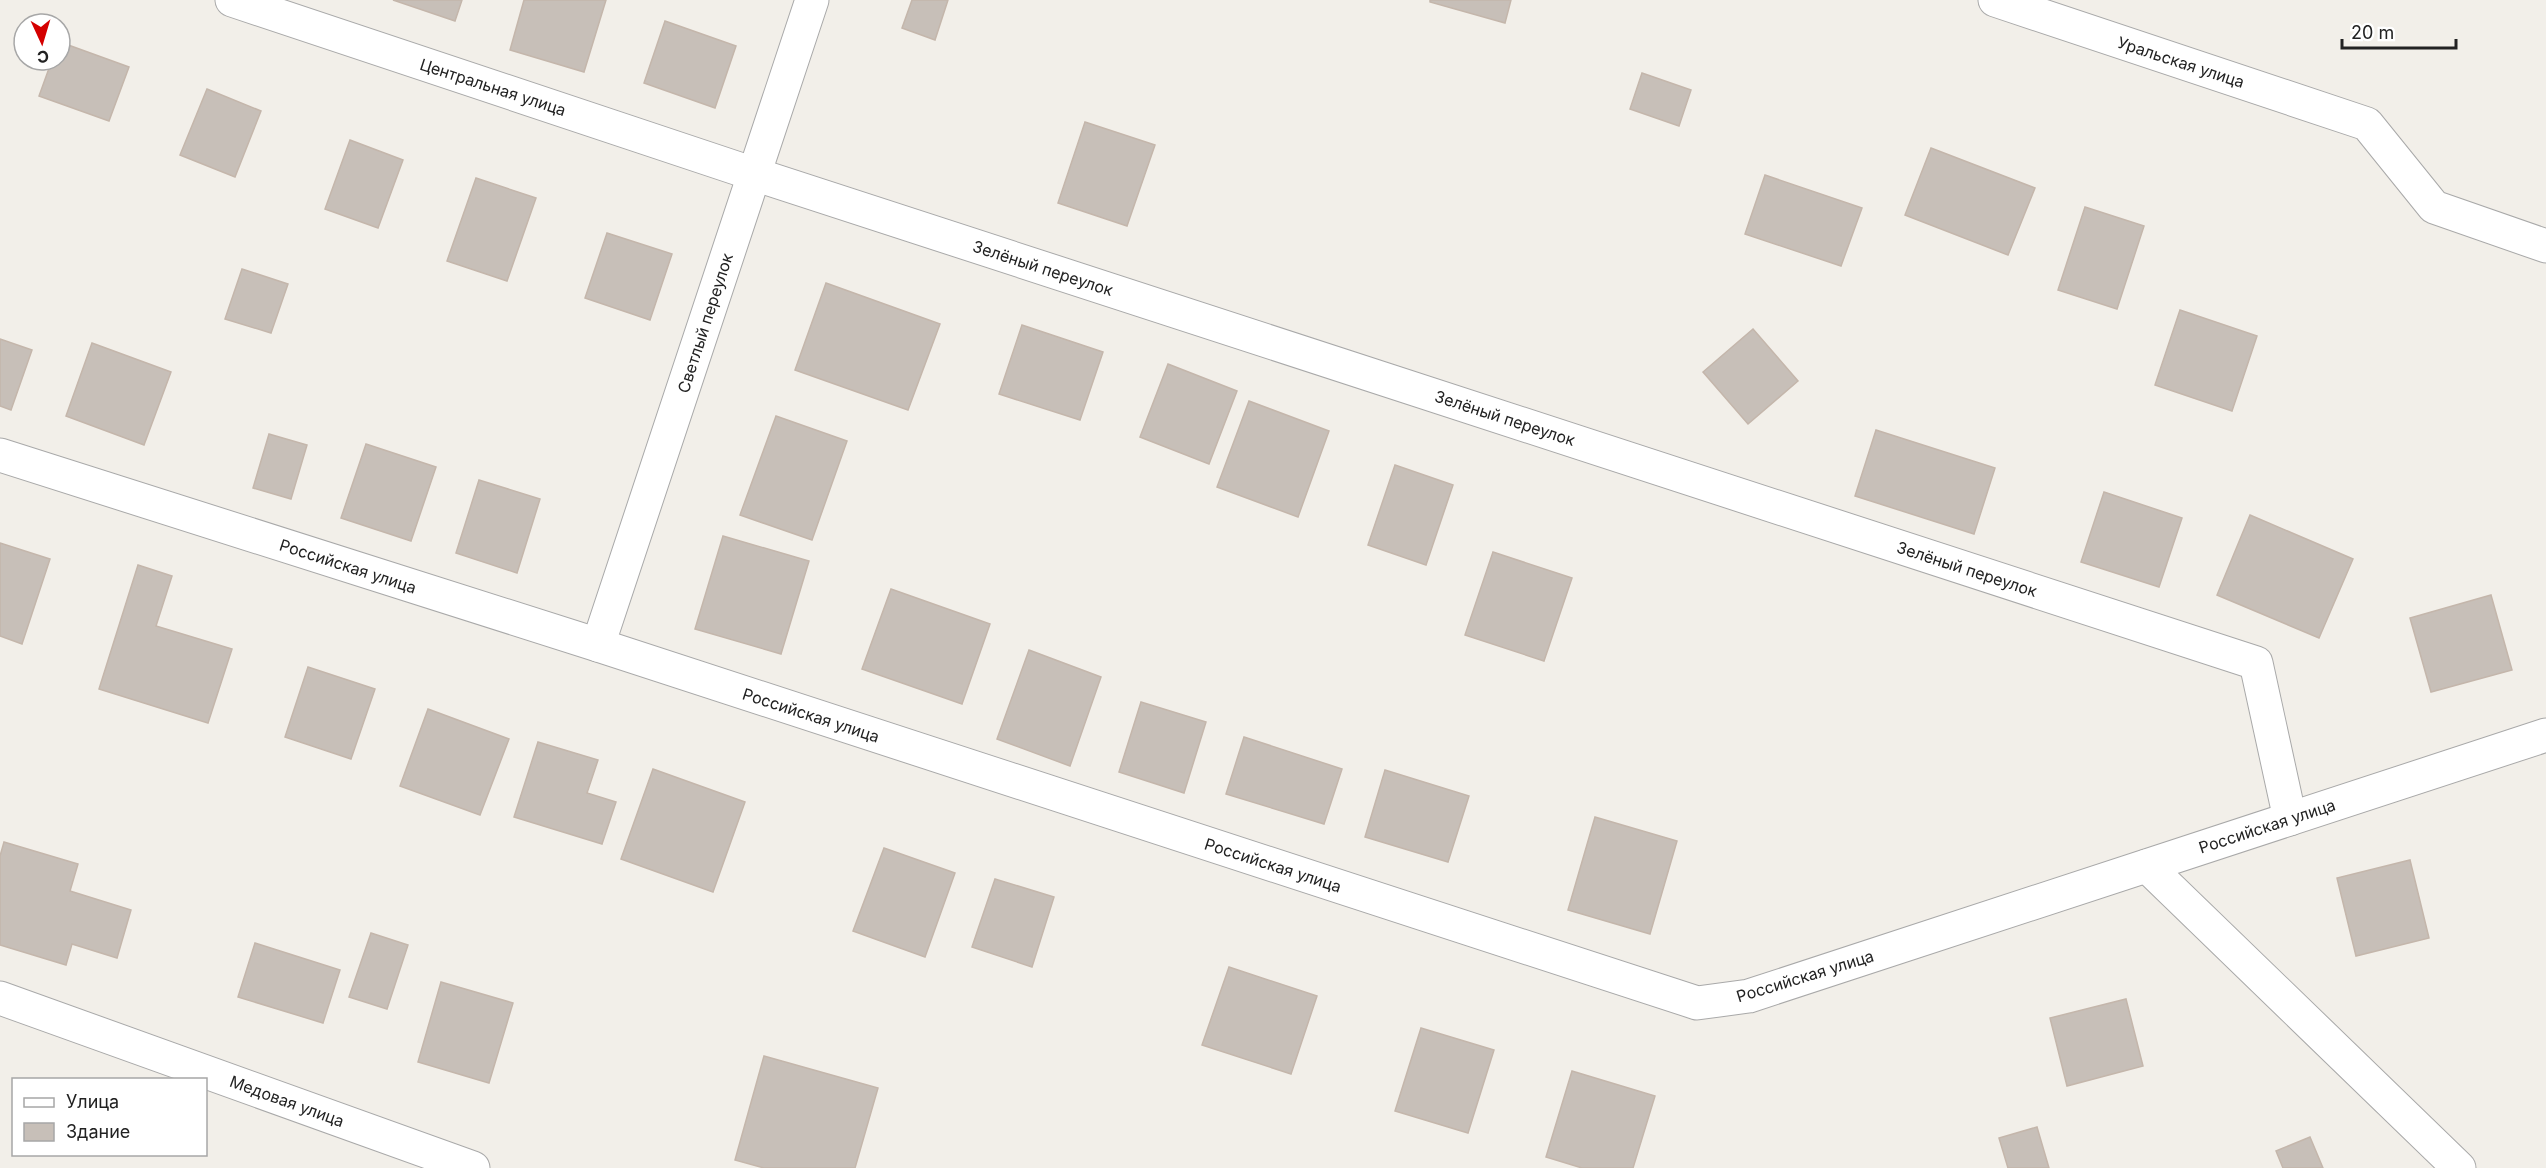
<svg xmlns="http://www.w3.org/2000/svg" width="2546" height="1168" font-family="Inter,sans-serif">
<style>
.building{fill:#c7bfb8;stroke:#c4b6ab;stroke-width:1.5}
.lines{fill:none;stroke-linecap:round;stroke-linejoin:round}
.minor-casing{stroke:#a9a9a9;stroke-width:35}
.minor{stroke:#fff;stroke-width:33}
.labels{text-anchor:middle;stroke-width:5;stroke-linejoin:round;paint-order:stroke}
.street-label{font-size:16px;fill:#222;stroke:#fff}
</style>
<rect width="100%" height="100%" fill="#f2efe9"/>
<g class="building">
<path d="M 393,0 L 462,0 L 455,21 Z"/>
<path d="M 524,0 L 606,0 L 584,72 L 510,50 Z"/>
<path d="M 912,0 L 948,0 L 935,40 L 902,28 Z"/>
<path d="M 1430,0 L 1511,0 L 1505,23 L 1430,2 Z"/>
<path d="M 665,21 L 736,46 L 715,108 L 644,83 Z"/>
<path d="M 60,42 L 129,67 L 109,121 L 39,96 L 52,60 L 60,60 Z"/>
<path d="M 1642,73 L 1691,90 L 1679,126 L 1630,109 Z"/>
<path d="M 207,89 L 261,111 L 235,177 L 180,155 Z"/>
<path d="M 1085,122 L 1155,145 L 1127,226 L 1058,203 Z"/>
<path d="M 350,140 L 403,160 L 378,228 L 325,209 Z"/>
<path d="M 1931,148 L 2035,188 L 2008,255 L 1905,215 Z"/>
<path d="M 1765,175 L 1862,208 L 1841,266 L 1745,234 Z"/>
<path d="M 476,178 L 536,198 L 507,281 L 447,261 Z"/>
<path d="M 2085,207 L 2144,226 L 2117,309 L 2058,290 Z"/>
<path d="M 607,233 L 672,254 L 650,320 L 585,298 Z"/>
<path d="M 242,269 L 288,284 L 271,333 L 225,319 Z"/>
<path d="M 826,283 L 940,324 L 908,410 L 795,370 Z"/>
<path d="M 2180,310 L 2257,336 L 2232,411 L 2155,385 Z"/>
<path d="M 1022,325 L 1103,352 L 1080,420 L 999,394 Z"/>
<path d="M 1753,329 L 1798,381 L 1748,424 L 1703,372 Z"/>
<path d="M 0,339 L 32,350 L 11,410 L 0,406 Z"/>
<path d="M 92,343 L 171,372 L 144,445 L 66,416 Z"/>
<path d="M 1168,364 L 1237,391 L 1209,464 L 1140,437 Z"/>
<path d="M 1249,401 L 1329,431 L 1298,517 L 1217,487 Z"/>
<path d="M 776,416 L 847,441 L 812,540 L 740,515 Z"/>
<path d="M 1876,430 L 1995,468 L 1974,534 L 1855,496 Z"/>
<path d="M 269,434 L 307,445 L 291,499 L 253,488 Z"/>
<path d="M 366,444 L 436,467 L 411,541 L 341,518 Z"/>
<path d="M 1395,465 L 1453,485 L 1426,565 L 1368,545 Z"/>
<path d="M 479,480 L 540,499 L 517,573 L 456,553 Z"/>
<path d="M 2104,492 L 2182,518 L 2159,587 L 2081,562 Z"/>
<path d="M 2250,515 L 2353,559 L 2319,638 L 2217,595 Z"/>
<path d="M 723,536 L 809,561 L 781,654 L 695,629 Z"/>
<path d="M 0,543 L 50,559 L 22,644 L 0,636 Z"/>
<path d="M 1493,552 L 1572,578 L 1544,661 L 1465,635 Z"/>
<path d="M 138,565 L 172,576 L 156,626 L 232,649 L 208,723 L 99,689 Z"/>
<path d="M 891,589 L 990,624 L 962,704 L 862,669 Z"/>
<path d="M 2491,595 L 2512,670 L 2431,692 L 2410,618 Z"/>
<path d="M 1029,650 L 1101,677 L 1070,766 L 997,739 Z"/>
<path d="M 308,667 L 375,689 L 351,759 L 285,737 Z"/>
<path d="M 1141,702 L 1206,722 L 1184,793 L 1119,772 Z"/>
<path d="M 428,709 L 509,739 L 480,815 L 400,786 Z"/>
<path d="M 1244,737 L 1342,769 L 1324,824 L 1226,794 Z"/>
<path d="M 538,742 L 598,760 L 587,793 L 616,802 L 602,844 L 514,817 Z"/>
<path d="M 653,769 L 745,802 L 713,892 L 621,859 Z"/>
<path d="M 1385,770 L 1469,796 L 1448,862 L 1365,837 Z"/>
<path d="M 1595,817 L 1677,841 L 1650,934 L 1568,910 Z"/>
<path d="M 4,842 L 78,864 L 70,891 L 131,910 L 117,958 L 72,944 L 66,965 L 0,945 L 0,856 Z"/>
<path d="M 884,848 L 955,873 L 925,957 L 853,931 Z"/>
<path d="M 2410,860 L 2429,938 L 2356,956 L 2337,878 Z"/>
<path d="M 995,879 L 1054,897 L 1032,967 L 972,947 Z"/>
<path d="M 371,933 L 408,945 L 387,1009 L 349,997 Z"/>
<path d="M 255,943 L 340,970 L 323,1023 L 238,997 Z"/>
<path d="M 1229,967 L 1317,996 L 1291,1074 L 1202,1045 Z"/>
<path d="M 441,982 L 513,1003 L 489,1083 L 418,1062 Z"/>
<path d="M 2126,999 L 2143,1066 L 2067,1086 L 2050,1018 Z"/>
<path d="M 1421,1028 L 1494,1050 L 1468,1133 L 1395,1111 Z"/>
<path d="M 764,1056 L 878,1088 L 855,1168 L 764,1168 L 735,1160 Z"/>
<path d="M 1572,1071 L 1655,1096 L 1633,1168 L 1582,1168 L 1546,1157 Z"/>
<path d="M 2037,1127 L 2049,1168 L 2008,1168 L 1999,1138 Z"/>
<path d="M 2310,1137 L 2323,1168 L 2283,1168 L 2276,1151 Z"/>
</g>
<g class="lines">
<defs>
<g id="minor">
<path d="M 232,0 L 754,174 L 2256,663 L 2290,819"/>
<path d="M 1995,0 L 2367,124 L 2434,207 L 2546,246"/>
<path d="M 0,455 L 598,645 L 1697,1003 L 1749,996 L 2546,735"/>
<path d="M 598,645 L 812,0"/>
<path d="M 2147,866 L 2459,1168"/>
<path d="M 0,998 L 473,1168"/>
</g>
</defs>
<use href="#minor" class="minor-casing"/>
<use href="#minor" class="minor"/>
</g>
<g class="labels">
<g class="street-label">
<text transform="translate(2181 62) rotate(18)" y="6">Уральская улица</text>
<text transform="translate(493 87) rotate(18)" y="6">Центральная улица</text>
<text transform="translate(1043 268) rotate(18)" y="6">Зелёный переулок</text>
<text transform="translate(705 323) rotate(-72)" y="6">Светлый переулок</text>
<text transform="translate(1505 418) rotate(18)" y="6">Зелёный переулок</text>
<text transform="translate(348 566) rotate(18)" y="6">Российская улица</text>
<text transform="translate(1967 569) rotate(18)" y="6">Зелёный переулок</text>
<text transform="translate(811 715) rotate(18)" y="6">Российская улица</text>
<text transform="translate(2267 826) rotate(-18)" y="6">Российская улица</text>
<text transform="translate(1273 865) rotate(18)" y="6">Российская улица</text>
<text transform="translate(1805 976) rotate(-17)" y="6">Российская улица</text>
<text transform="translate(287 1101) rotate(20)" y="6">Медовая улица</text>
</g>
</g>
<rect x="12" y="1078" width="195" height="78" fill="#ffffff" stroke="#a7a7a7" stroke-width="1.5"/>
<rect x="24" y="1098" width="30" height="9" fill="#ffffff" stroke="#a7a7a7" stroke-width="1.5"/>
<text x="66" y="1108" font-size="18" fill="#222222">Улица</text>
<rect x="24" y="1123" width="30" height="18" fill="#c7bfb8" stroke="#a7a7a7" stroke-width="1.5"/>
<text x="66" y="1138" font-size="18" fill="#222222">Здание</text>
<g transform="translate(42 42) rotate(176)"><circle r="28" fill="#ffffff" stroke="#a7a7a7" stroke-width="1.5"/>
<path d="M0-4.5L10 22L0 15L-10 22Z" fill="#d40000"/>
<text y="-9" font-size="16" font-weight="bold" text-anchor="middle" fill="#222222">С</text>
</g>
<path d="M2342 39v9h114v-9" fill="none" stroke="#222222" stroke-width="3"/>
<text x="2351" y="39" font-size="18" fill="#222222" stroke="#ffffff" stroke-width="4.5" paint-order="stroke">20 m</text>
</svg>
